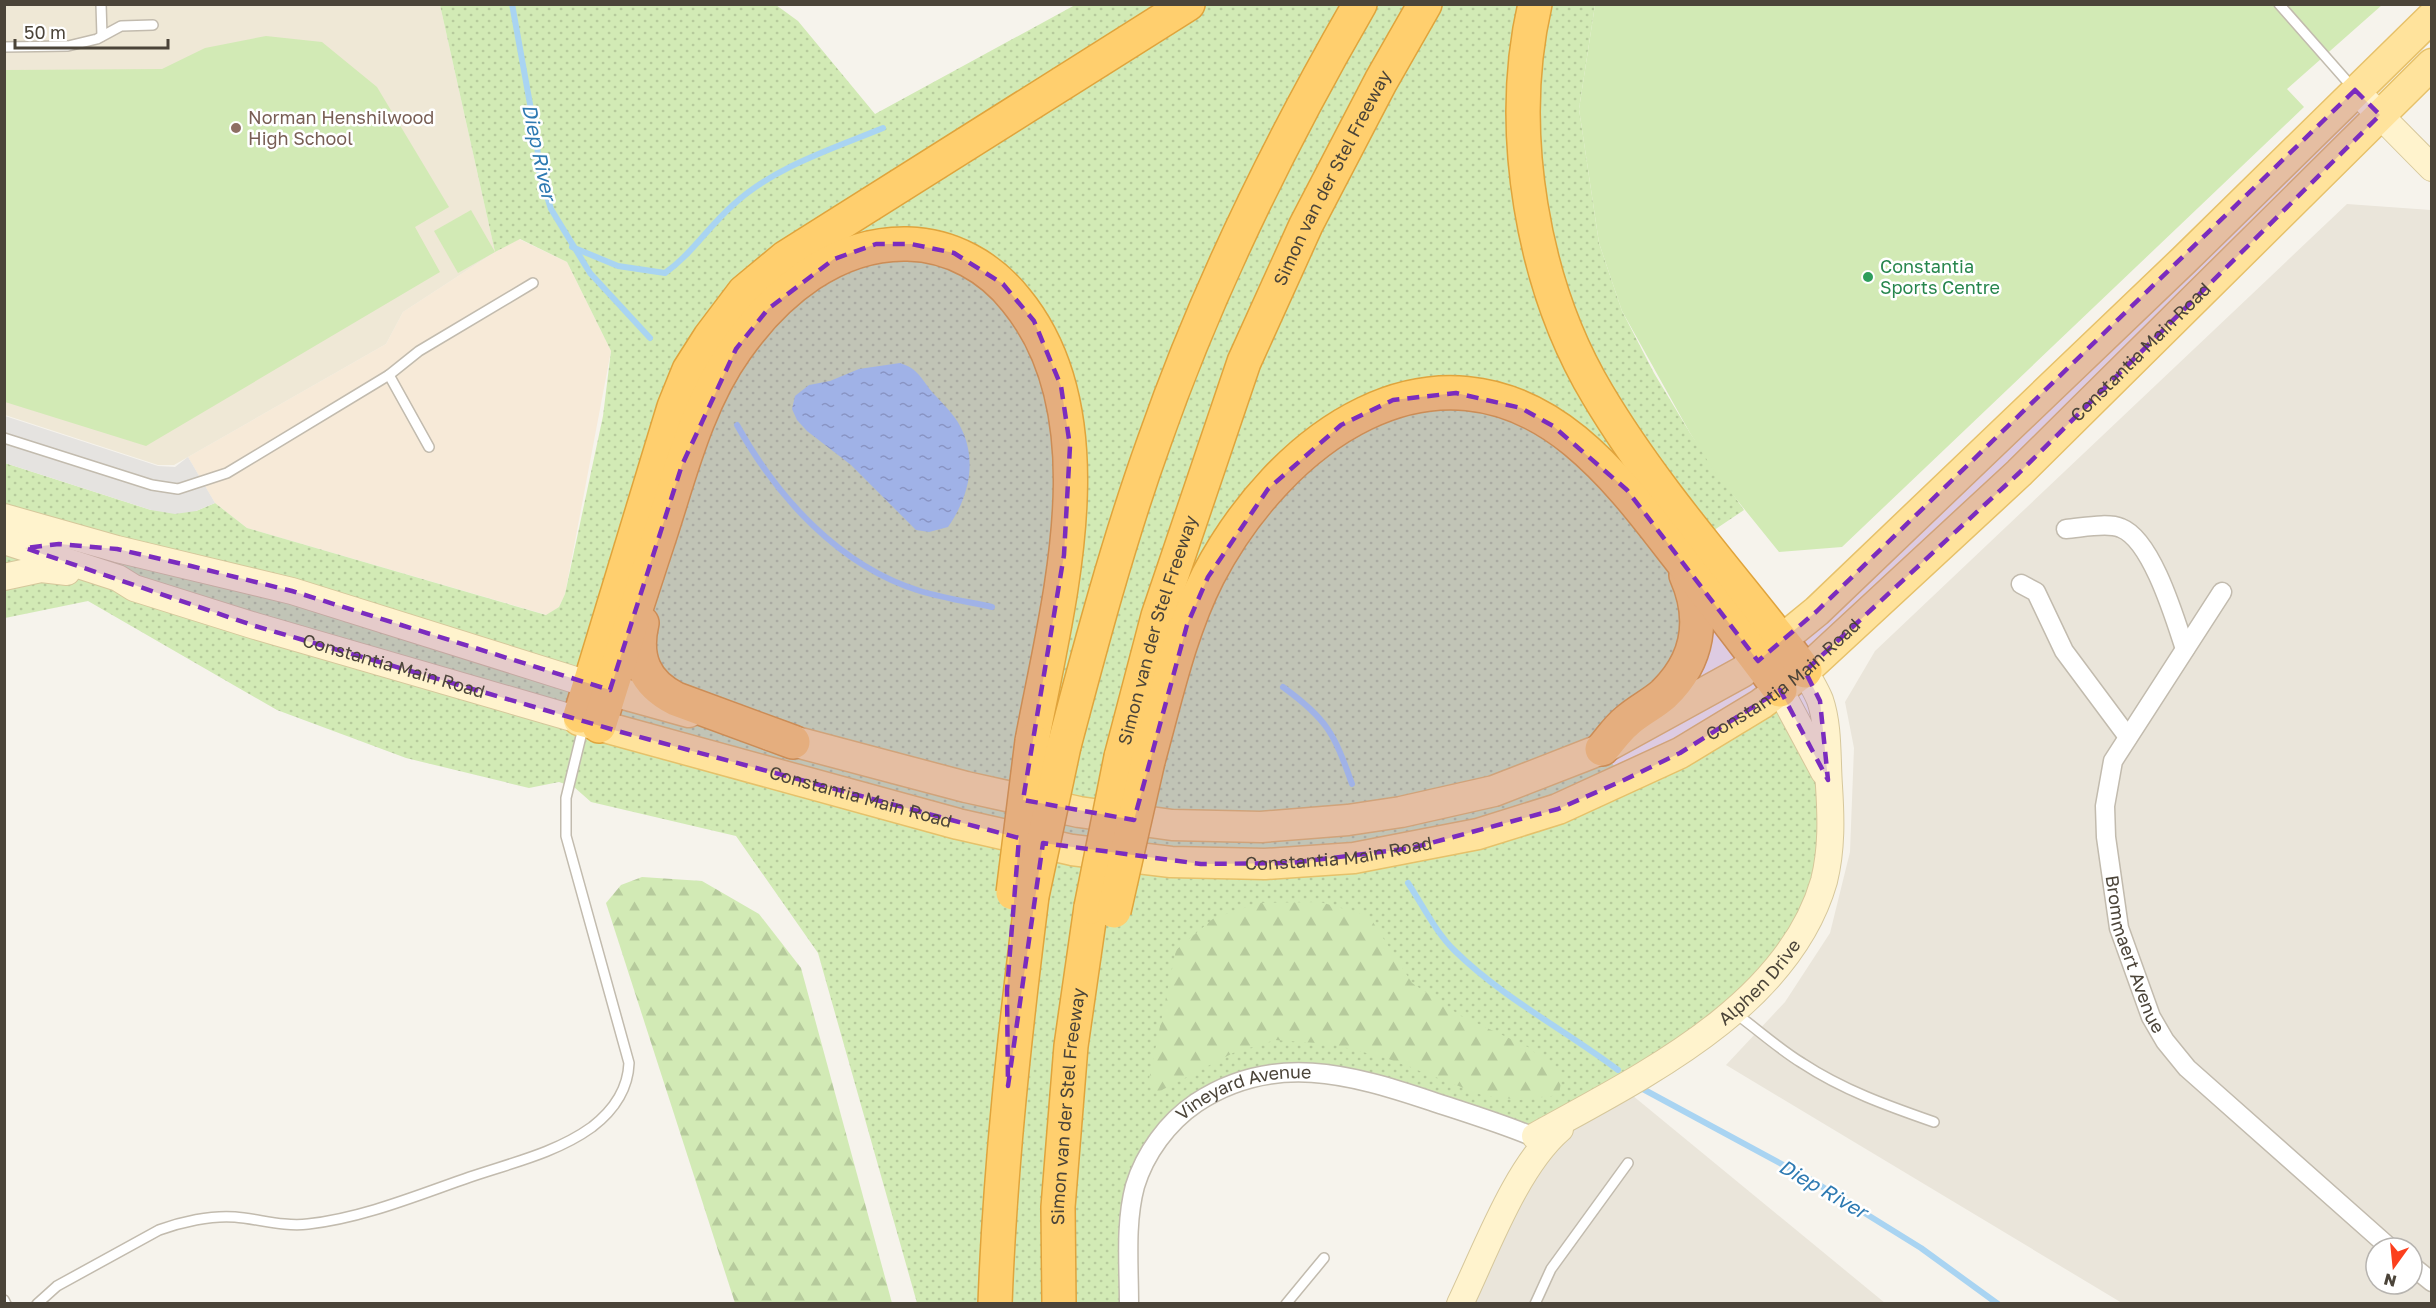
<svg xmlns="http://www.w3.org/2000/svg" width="2436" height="1308" font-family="'Golos Text',sans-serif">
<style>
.residential{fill:#eae5da;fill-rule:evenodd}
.commercial{fill:#f7ead8}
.education{fill:#efe8d6}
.grass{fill:url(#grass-dots)}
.forest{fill:url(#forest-firs)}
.pitch{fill:#d2eab5}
.parking{fill:#e5e3e0}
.water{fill:url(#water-ripples)}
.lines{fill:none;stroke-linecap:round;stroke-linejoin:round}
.stream{stroke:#a9d4f2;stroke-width:6}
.lane-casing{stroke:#c2bbae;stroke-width:12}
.street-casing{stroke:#c2bbae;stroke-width:21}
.secondary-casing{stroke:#d6c79b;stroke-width:28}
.primary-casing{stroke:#e6c16a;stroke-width:33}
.highway-casing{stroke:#e0a43c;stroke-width:36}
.lane{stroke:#fff;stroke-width:9}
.street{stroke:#fff;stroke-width:18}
.secondary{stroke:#fff3cd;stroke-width:26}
.primary{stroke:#ffe39c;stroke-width:30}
.highway{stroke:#ffcf6e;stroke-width:33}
.highway-bridge-casing{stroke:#e0a43c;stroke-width:36;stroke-linecap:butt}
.highway-bridge{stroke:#ffcf6e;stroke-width:33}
.marked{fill:#7b2cbf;fill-opacity:0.2;stroke:#7b2cbf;stroke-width:4.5;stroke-dasharray:12 8;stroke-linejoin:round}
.education-dot{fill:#8d6e63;stroke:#fff;stroke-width:2}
.leisure-dot{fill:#2e9e5b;stroke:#fff;stroke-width:2}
.labels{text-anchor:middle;stroke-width:5;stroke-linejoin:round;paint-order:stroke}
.education-label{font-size:18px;fill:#785e54;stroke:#fff;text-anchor:start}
.street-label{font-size:18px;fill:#4b4439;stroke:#fff}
.leisure-label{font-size:18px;fill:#27864d;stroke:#fff;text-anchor:start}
.water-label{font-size:20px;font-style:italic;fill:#2e7ab2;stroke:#fff}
</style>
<defs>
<pattern id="grass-dots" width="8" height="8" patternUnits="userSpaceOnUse" patternTransform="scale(1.5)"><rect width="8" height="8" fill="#d2eab5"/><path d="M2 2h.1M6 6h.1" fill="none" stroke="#b6ca9c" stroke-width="1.8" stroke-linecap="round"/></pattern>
<pattern id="forest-firs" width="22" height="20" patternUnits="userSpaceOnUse" patternTransform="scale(1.5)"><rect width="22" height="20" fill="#d2eab5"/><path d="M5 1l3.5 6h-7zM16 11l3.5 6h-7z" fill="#b6ca9c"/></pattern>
<pattern id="water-ripples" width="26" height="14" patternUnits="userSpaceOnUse" patternTransform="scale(1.5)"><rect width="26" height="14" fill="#a9d4f2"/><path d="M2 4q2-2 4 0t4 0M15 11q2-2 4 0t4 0" fill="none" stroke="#8caec5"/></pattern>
</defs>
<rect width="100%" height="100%" fill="#f6f3ec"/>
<g class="residential">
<path d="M 2347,204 L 2431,210 L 2431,1303 L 2122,1303 L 1726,1065 L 1785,1002 L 1830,933 L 1850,852 L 1854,748 L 1845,702 L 1875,651 ZM 2376,1248 L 2412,1248 L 2412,1284 L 2376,1284 Z"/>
<path d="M 1621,1086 L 1885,1303 L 1460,1304 L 1535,1155 Z"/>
</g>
<path class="commercial" d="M 519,239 L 567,262 L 611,351 L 565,594 L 559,607 L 547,615 L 247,528 L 215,503 L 188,457 L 386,344 L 403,312 L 495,252 Z"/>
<path class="education" d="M 5,5 L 440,5 L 495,252 L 403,312 L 386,344 L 174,465 L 158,465 L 5,415 Z"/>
<path class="grass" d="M 440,5 L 776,5 L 798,21 L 875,114 L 1075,5 L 1595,5 L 1579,109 L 1599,243 L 1622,311 L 1654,373 L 1690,433 L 1744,510 L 1677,555 L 1697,633 L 1602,749 L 1624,780 L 1780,690 L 1828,780 L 1829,850 L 1767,978 L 1535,1136 L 1295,1071 L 1185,1110 L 1136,1185 L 1129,1303 L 917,1303 L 818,953 L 736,836 L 591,802 L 574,787 L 559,782 L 529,788 L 406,758 L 277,710 L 88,601 L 5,618 L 5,463 L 151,510 L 196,511 L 215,503 L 247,528 L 546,615 L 559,607 L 565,594 L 603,416 L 611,351 L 567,262 L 520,239 L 495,252 Z"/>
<g class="forest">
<path d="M 642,877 L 702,881 L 759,914 L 801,968 L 892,1303 L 735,1303 L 606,903 L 621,885 Z"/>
<path d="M 1320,902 L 1369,916 L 1412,983 L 1461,1016 L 1528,1047 L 1562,1075 L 1559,1095 L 1520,1100 L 1482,1095 L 1386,1058 L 1331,1044 L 1275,1040 L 1233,1053 L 1158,1092 L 1148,1084 L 1176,950 L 1214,918 L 1259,903 Z"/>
</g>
<g class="pitch">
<path d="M 1595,5 L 2382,5 L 2287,89 L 2304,107 L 1842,547 L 1779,552 L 1716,474 L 1690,433 L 1622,311 L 1599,243 L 1579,109 Z"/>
<path d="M 266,36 L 322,42 L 377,87 L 449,207 L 415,227 L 440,272 L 146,446 L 5,402 L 5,70 L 162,69 L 205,48 Z"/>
<path d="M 471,210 L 495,252 L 458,273 L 434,231 Z"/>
</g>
<path class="parking" d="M 5,416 L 158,466 L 175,467 L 188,457 L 215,503 L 196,511 L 175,514 L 151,510 L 5,463 Z"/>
<path class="water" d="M 900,363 C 919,369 921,379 933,393 C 942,403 954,414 960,426 C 978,460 969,497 948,527 L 929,532 L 916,530 L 851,465 L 807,431 L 797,420 L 792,409 L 795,396 L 809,385 L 830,381 L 859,369 Z"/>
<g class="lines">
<g class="stream">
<path d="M 512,4 L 537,143 L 539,171 L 551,209 L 590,273 L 650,338"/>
<path d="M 572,247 L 618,266 L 665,273 C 692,254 708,227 733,205 C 774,167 832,149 883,128"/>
<path d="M 737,425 C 777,497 839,566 920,591 C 943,598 969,602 992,607"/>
<path d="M 1283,687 C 1327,719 1334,733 1352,784"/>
<path d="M 1408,883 C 1422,904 1436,933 1455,951 C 1503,998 1565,1030 1618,1070"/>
<path d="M 1641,1088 L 1813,1181 L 1921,1248 L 1998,1304"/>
</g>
<defs>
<g id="lane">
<path d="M 101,4 L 102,36"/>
<path d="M 2279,4 L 2353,88"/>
<path d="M 4,47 L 68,46 L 97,39 L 121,26 L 153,25"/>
<path d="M 389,375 L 419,351 L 533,283"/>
<path d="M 4,438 L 152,485 L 178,489 L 227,473 L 389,375 L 429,447"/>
<path d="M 1735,1013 C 1757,1029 1779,1049 1802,1063 C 1843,1090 1888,1106 1934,1122"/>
<path d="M 4,1300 L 6,1304"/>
<path d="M 37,1304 L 57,1286 L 159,1230 C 181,1222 211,1215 235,1217 C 259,1219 284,1227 308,1224 C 363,1218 418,1195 470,1177 C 511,1163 556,1153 592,1127 C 614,1110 628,1090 629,1063 L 566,836 L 566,798 L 584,724"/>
<path d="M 1286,1304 L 1324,1258"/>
<path d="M 1535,1304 L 1551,1269 L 1628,1163"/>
</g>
<g id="street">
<path d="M 2066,529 C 2081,528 2107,522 2121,528 C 2152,540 2175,619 2185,649"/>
<path d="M 2021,584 L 2036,592 L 2064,651 L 2128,737"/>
<path id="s1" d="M 2222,592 L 2113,761 L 2105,806 L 2106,837 L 2119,928 L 2151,1017 L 2165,1041 L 2187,1068 L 2390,1248"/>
<path d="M 2412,1266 L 2432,1282"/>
<path id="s2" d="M 1129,1304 C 1129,1265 1125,1223 1135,1186 C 1145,1153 1168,1122 1196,1103 C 1273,1052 1350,1074 1431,1101 C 1464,1112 1497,1122 1529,1135"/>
</g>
<g id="secondary">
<path d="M 2355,90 L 2432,168"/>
<path d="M 4,517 L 117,549 L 292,591 L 588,684"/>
<path id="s3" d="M 4,541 L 118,578 L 134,588 L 255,626 L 579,720"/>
<path d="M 4,577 L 41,569 L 67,572"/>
<path d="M 1780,690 L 1824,772"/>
<path id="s4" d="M 1535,1136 C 1641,1077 1788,1007 1824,881 C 1832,849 1831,817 1829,786 C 1827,758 1829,726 1820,700 C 1816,690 1810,681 1805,671"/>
<path d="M 1460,1304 C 1486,1250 1516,1167 1560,1129"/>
</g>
<g id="primary">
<path d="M 588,684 L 689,712"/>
<path id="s5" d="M 579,720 L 958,824 L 1072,850 L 1171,862 L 1265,864 L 1354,858 L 1478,834 L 1558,809 L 1680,753 L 1761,704 L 1805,671 L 2019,473 L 2432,64"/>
<path d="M 770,735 L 966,787 L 1079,812 L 1172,825 L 1261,827 L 1348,820 L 1401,812 L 1494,791 L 1602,749 L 1742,672 L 1817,611 L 2184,260 L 2432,17"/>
</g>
<g id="highway">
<path d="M 1535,4 C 1506,130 1532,285 1598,395 C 1657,494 1736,580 1805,671"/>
<path d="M 642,623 C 634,657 644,683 676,699 L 793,742"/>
<path d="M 580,716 L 674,407 L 689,370 L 710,337 L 744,292 L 785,258 L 1188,4"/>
<path d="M 599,726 C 619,661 640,596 661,532 C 681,470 698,402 736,349 C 776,292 836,242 908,244 C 951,245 990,267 1016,300 C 1112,417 1057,606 1032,741"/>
<path d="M 1064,746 C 1091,644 1118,542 1154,442 C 1207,290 1279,144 1360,4"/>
<path d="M 1602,749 C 1610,740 1617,729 1627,721 C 1638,711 1653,704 1664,694 C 1699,660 1705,618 1686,575"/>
<path id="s6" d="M 1121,757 L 1158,616 L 1244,362 L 1306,225 L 1381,81 L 1425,4"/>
<path d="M 1148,761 C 1165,700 1179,633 1208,576 C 1279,440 1432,324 1575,441 C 1615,474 1645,514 1676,554 C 1711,599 1746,644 1780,690"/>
<path d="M 995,1304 C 1000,1167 1015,1032 1032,896"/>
<path id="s7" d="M 1059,1304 L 1058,1207 L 1071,1046 L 1091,907"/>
</g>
</defs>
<use href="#lane" class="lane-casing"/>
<use href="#street" class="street-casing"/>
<use href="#secondary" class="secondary-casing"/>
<use href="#primary" class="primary-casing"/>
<use href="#highway" class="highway-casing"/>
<use href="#lane" class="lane"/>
<use href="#street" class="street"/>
<use href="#secondary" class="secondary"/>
<use href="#primary" class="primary"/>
<use href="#highway" class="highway"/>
<defs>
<g id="highway-bridge">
<path d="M 1013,893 L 1032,741"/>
<path d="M 1032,896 L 1064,746"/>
<path d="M 1091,907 L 1121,757"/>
<path d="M 1114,911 L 1148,761"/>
</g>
</defs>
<use href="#highway-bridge" class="highway-bridge-casing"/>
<use href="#highway-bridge" class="highway-bridge"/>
</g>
<path class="marked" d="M 2355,90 L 2380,115 L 2019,473 L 1805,671 L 1820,701 L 1828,780 L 1780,690 L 1680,753 L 1624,780 L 1558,809 L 1412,848 L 1291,863 L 1201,864 L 1043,843 L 1008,1086 L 1007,990 L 1019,838 L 621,732 L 255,626 L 25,548 L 59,544 L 117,549 L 191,566 L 292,591 L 610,690 L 682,465 L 736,349 L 768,309 L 834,259 L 876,244 L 911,244 L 954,253 L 1003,284 L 1034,321 L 1061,386 L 1070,446 L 1064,555 L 1023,800 L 1134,820 L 1187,625 L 1208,577 L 1268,489 L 1341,425 L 1393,400 L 1456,393 L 1521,408 L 1553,426 L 1627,490 L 1758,661 L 1817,611 Z"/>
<circle class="education-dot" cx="236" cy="128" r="6"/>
<circle class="leisure-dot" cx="1868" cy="277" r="6"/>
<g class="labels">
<g class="education-label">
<text x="248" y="124">Norman Henshilwood<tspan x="248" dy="21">High School</tspan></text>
</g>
<g class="street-label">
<text dy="6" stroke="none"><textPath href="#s6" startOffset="618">Simon van der Stel Freeway</textPath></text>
<text dy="6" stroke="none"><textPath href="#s5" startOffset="1750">Constantia Main Road</textPath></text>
<text dy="6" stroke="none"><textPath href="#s6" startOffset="132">Simon van der Stel Freeway</textPath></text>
<text dy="6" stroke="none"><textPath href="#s3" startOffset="410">Constantia Main Road</textPath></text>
<text dy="6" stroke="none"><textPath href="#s5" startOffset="1264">Constantia Main Road</textPath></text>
<text dy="6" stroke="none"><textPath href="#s5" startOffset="292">Constantia Main Road</textPath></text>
<text dy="6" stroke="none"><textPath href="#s5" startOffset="778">Constantia Main Road</textPath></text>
<text dy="6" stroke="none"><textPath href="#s1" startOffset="399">Brommaert Avenue</textPath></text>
<text dy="6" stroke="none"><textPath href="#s4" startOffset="274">Alphen Drive</textPath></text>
<text dy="6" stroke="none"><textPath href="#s2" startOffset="273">Vineyard Avenue</textPath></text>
<text dy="6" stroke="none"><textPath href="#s7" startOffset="198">Simon van der Stel Freeway</textPath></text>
</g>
<g class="leisure-label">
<text x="1880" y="273">Constantia<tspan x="1880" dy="21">Sports Centre</tspan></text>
</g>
<g class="water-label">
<text transform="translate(539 152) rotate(78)" y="7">Diep River</text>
<text transform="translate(1823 1189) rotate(30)" y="7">Diep River</text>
</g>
</g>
<rect width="2436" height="1308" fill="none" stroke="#4b4439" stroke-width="12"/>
<g transform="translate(2394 1266) rotate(195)"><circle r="28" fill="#ffffff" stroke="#b7b4b0" stroke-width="1.5"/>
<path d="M0-4.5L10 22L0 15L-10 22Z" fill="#fc3f1d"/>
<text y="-9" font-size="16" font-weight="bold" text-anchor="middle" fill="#4b4439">N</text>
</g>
<path d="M15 39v9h153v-9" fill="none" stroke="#4b4439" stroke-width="3"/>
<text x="24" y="39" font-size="18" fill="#4b4439" stroke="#ffffff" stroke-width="4.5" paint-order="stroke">50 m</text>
</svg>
